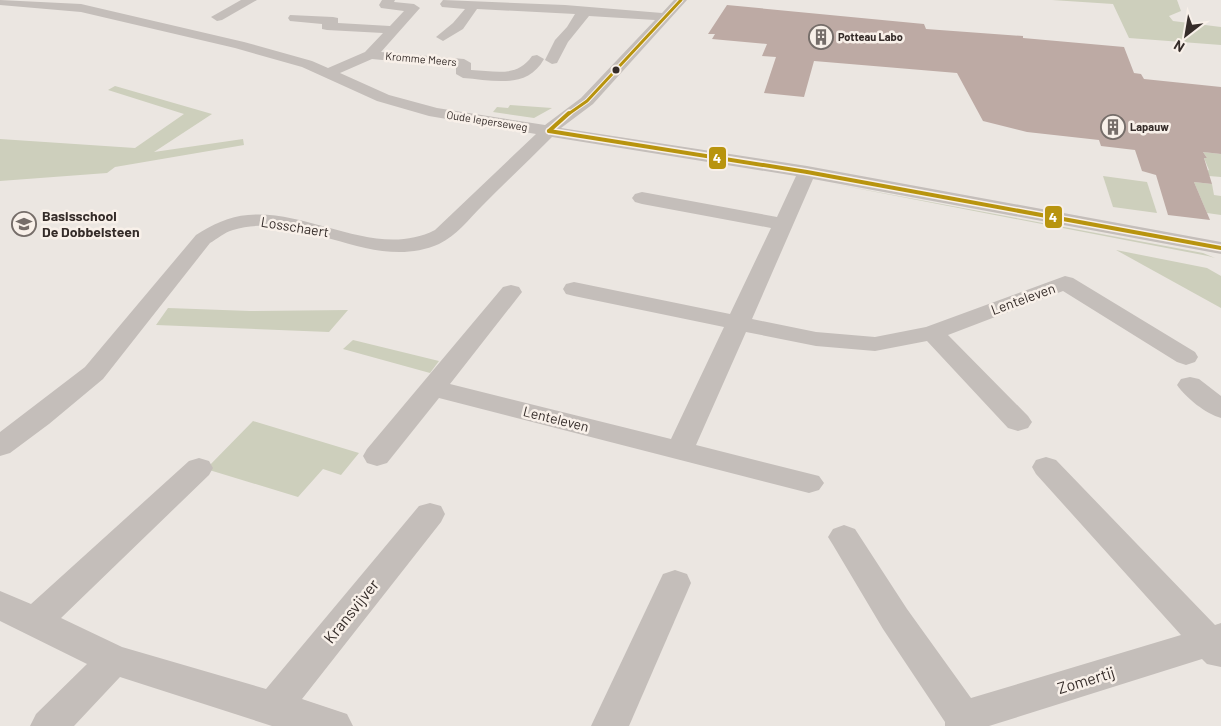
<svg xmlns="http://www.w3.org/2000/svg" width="1221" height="726" font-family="Barlow,sans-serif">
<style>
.green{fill:#cdcfbc}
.building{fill:#bdaaa4}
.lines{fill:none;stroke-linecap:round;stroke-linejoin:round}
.minor{fill:#c4beba;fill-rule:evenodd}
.bus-1-far1-casing{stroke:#f8f0e9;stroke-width:5}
.bus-1-casing{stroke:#f8f0e9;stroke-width:7}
.bus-1-far1{stroke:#b8940e;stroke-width:3}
.bus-1{stroke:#b8940e;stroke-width:4}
.bus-dot{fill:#352c29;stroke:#f8f0e9;stroke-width:2}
.labels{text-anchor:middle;stroke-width:5;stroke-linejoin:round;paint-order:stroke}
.far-poi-label{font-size:11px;font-weight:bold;fill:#352c29;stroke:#f8f0e9;text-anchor:start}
.far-street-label{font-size:11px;fill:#352c29;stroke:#f8f0e9}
.poi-label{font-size:14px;font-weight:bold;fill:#352c29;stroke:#f8f0e9;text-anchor:start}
.street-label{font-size:14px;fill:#352c29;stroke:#f8f0e9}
.near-street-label{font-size:16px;fill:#352c29;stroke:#f8f0e9}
.line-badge{stroke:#f8f0e9;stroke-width:2}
.badge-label{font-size:14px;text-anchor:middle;font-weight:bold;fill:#fff}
</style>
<rect width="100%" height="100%" fill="#ebe6e1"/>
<g class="green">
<path d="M 1052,0 L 1177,0 L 1181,11 L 1169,16 L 1173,21 L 1221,27 L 1221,45 L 1129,38 L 1113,4 Z"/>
<path d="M 115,86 L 212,114 L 154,152 L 243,139 L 244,145 L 115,167 L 107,173 L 0,181 L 0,139 L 135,148 L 184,114 L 108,90 Z"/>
<path d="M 510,105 L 552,108 L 534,118 L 493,112 L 497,107 L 508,108 Z"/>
<path d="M 1203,152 L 1221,154 L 1221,177 L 1209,176 L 1206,171 L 1209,170 L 1204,158 L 1207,158 Z"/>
<path d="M 1103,176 L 1147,182 L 1157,213 L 1113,207 Z"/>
<path d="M 1194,182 L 1212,184 L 1214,195 L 1221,196 L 1221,215 L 1207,213 Z"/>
<path d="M 829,183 L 1203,253 L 1215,258 L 1208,256 Z"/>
<path d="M 1116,250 L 1207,268 L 1221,276 L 1221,308 Z"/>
<path d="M 168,308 L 250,311 L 348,310 L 329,332 L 156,325 Z"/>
<path d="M 353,340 L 439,361 L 430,373 L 343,349 Z"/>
<path d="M 253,421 L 359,453 L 341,475 L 323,469 L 298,497 L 206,469 Z"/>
</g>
<path class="building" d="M 727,5 L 924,24 L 926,29 L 1023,36 L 1023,38 L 1124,47 L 1134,73 L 1141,74 L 1144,79 L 1221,87 L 1221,154 L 1203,152 L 1207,158 L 1204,158 L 1212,184 L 1194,182 L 1210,220 L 1168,215 L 1156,175 L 1142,171 L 1135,150 L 1101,146 L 1099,140 L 1027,132 L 983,121 L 957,73 L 814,61 L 804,97 L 764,93 L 776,57 L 762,56 L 767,44 L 712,39 L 715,34 L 708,34 Z"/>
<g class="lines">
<g class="minor">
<path d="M 0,0 L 81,4 L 244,42 L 312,61 L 328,68 L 365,52 L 383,33 L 327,30 L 322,29 L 322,24 L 290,21 L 288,18 L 290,15 L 333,17 L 338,18 L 338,23 L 390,26 L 404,11 L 381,8 L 379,5 L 382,0 L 395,0 L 394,2 L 414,4 L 420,8 L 381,52 L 464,59 L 471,63 L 471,70 C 495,71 517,78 532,56 L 537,55 L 544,59 C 527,90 493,80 463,78 L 456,74 L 456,67 L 372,59 L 340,73 L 389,95 L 437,108 L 545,125 L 581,98 L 655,20 L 589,16 L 568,42 L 557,63 L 552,64 L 545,60 L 555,40 L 567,27 L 575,14 L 477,9 L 463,29 L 443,41 L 436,37 L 453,23 L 465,9 L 442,7 L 440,4 L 443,0 L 565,5 L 662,13 L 674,0 L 687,0 L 593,104 L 561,128 L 807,166 L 1221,242 L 1221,254 L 813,179 L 752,319 L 816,332 L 875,337 L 926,327 L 1065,276 L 1073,278 L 1195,352 L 1198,357 L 1195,362 L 1186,365 L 1177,362 L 1063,291 L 948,335 L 1028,416 L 1032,422 L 1028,428 L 1018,431 L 1008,428 L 927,341 L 875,351 L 816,346 L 746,332 L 696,445 L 819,476 L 824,483 L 819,490 L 809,493 L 439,398 L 387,463 L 377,466 L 367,463 L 363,456 L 367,449 L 503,287 L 511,285 L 519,287 L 522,292 L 450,384 L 671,439 L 724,327 L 574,296 L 566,294 L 563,289 L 566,284 L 574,282 L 730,314 L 771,228 L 642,204 L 635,202 L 632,198 L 635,194 L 642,192 L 777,217 L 796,176 L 552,137 C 529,160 505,183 482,206 C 469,219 456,236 439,244 C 371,274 302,209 233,230 C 225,232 217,239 210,243 L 103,379 L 49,424 L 10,453 L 0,456 L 0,432 L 85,367 L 196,235 C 212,225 229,216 248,215 C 310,209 376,260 435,230 L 536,134 L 429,116 L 377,101 L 302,67 L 235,48 L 81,12 L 0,5 Z"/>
<path d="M 241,0 L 257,0 L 222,20 L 217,21 L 211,17 Z"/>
<path d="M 1190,377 L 1199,379 L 1221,396 L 1221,418 C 1206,414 1186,398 1177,385 L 1181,379 Z"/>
<path d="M 1046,457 L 1056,460 L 1215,625 L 1221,623 L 1221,667 L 1207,664 L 1202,659 L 989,726 L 945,726 L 945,722 L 883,629 L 833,545 L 828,537 L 833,529 L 844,525 L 855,529 L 907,609 L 971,698 L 1181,635 L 1036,474 L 1032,467 L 1036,460 Z"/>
<path d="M 199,458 L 209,461 L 213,468 L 209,475 L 61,618 L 122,647 L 266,689 L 419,506 L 430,503 L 441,506 L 445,514 L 441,522 L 302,699 L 347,714 L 353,726 L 272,726 L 120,677 L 74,726 L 30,726 L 36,714 L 87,664 L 0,621 L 0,591 L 31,604 L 189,461 Z"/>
<path d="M 675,570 L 687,574 L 691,583 L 629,726 L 591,726 L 663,574 Z"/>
</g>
<defs>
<path id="bus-1-far1" d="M 567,115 L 587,101 L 681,0"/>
<g id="bus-1">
<path d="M 549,131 L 807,172 L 1221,248"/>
<path d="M 549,131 L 569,113"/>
</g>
</defs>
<use href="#bus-1-far1" class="bus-1-far1-casing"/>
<use href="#bus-1" class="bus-1-casing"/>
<use href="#bus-1-far1" class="bus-1-far1"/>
<use href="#bus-1" class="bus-1"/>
</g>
<defs>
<symbol id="building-ring" viewBox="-11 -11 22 22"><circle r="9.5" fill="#f8f0e9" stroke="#756d69" stroke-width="1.5"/><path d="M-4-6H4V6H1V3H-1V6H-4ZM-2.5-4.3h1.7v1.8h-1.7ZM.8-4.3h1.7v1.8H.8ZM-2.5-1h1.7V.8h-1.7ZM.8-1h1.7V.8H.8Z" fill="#756d69"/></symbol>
<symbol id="school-ring" viewBox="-11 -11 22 22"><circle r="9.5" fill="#f8f0e9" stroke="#756d69" stroke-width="1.5"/><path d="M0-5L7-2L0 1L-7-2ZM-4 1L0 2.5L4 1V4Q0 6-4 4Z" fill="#756d69"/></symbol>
</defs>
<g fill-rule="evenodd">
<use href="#building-ring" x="807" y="23" width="28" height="28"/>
<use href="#building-ring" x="1099" y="113" width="28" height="28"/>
<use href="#school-ring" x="10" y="210" width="28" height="28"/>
</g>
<circle class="bus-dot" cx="616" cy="70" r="4.5"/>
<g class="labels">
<g class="far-poi-label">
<text x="838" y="41">Potteau Labo</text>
<text x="1130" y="131">Lapauw</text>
</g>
<g class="far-street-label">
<text transform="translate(421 59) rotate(5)" y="4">Kromme Meers</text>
<text transform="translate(487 121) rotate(9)" y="4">Oude Ieperseweg</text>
</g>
<g class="poi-label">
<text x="42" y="221">Basisschool<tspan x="42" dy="16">De Dobbelsteen</tspan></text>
</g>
<g class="street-label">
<text transform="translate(295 227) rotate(9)" y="5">Losschaert</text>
<text transform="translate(1023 299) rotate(-20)" y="5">Lenteleven</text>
<text transform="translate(556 419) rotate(14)" y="5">Lenteleven</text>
</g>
<g class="near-street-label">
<text transform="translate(351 611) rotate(-51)" y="6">Kransvijver</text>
<text transform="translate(1086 680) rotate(-17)" y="6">Zomertij</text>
</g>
</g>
<g class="line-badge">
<rect x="708" y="146" width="19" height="24" rx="5" fill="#b8940e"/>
<rect x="1044" y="205" width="19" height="24" rx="5" fill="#b8940e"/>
</g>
<g class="badge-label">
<text x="717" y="163">4</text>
<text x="1053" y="222">4</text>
</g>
<g transform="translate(1186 35) rotate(211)" stroke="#f8f0e9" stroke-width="4" paint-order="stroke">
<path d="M0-4L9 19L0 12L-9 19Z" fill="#352c29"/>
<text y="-8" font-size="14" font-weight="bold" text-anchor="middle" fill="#352c29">N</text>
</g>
</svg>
